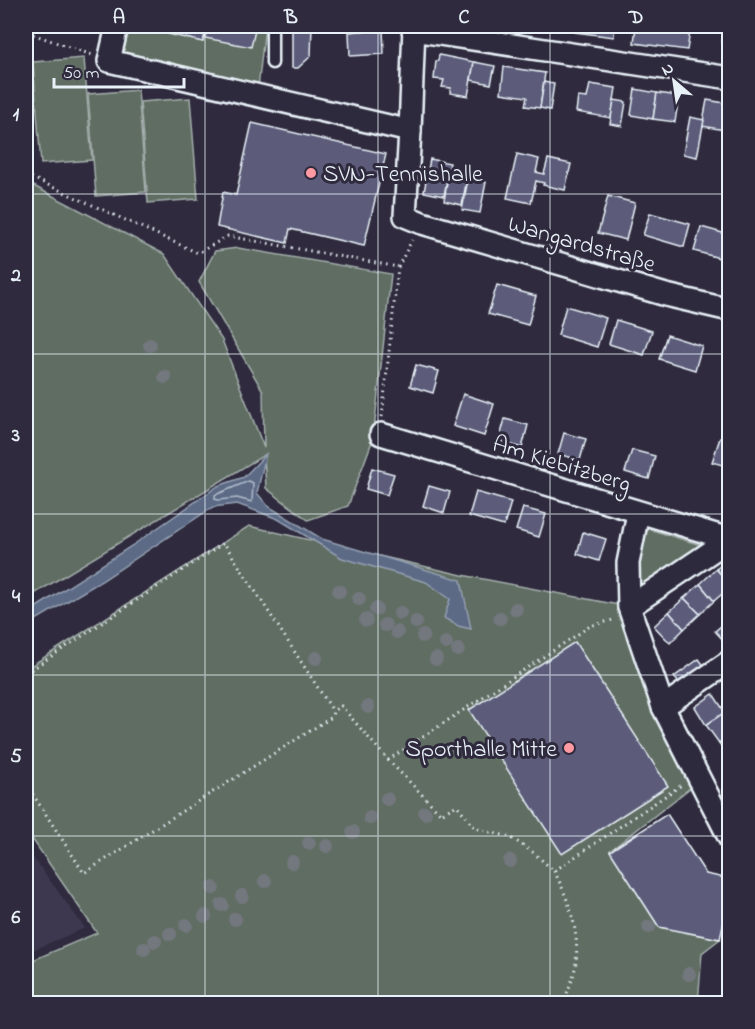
<svg xmlns="http://www.w3.org/2000/svg" width="755" height="1029" font-family="'Indie Flower',sans-serif">
<style>
.built{fill:#3c394f}
.green{fill:#616d62;stroke:#a4afad;stroke-width:1.5}
.water{fill:#5c6a85;stroke:#94a0b3;stroke-width:1.5}
.lines{fill:none;stroke-linecap:round;stroke-linejoin:round}
.shore{stroke:#b0bbca;stroke-width:1.5}
.building{fill:#5c5c7a;stroke:#e8f1f8;stroke-width:1.5}
.service-casing{stroke:#e8f1f8;stroke-width:15}
.minor-casing{stroke:#e8f1f8;stroke-width:26}
.path{stroke:#e8f1f8;stroke-width:3;stroke-dasharray:1.5 4.5;stroke-linecap:butt}
.service{stroke:#2f2a3d;stroke-width:10}
.minor{stroke:#2f2a3d;stroke-width:21}
.tree{fill:#73777e}
.grid{fill:none;stroke:#e8f1f8;stroke-width:1.5;stroke-opacity:0.55}
.poi-dot{fill:#ff9aa2;stroke:#2f2a3d;stroke-width:2}
.labels{text-anchor:middle;stroke-width:6;stroke-linejoin:round;paint-order:stroke}
.poi-label{font-size:24px;fill:#e8f1f8;stroke:#2f2a3d;text-anchor:start}
.street-label{font-size:24px;fill:#e8f1f8;stroke:#2f2a3d}
.neatline{fill:none;stroke:#e8f1f8;stroke-width:2}
.grid-label{font-size:20px;text-anchor:middle;font-weight:bold;fill:#e8f1f8}
</style>
<rect width="100%" height="100%" fill="#2f2a3d"/>
<filter id="ink" filterUnits="userSpaceOnUse"><feTurbulence type="fractalNoise" baseFrequency=".0167" numOctaves="2"/><feDisplacementMap in="SourceGraphic" scale="12" xChannelSelector="R" yChannelSelector="G"/><feConvolveMatrix kernelMatrix="1 2 1 2 8 2 1 2 1" color-interpolation-filters="sRGB"/></filter>
<g filter="url(#ink)">
<path class="built" d="M 26,848 L 85,928 L 26,953 Z"/>
<g class="green">
<path d="M 120,26 L 265,26 L 258,88 L 113,57 Z"/>
<path d="M 84,58 L 92,160 L 41,164 L 33,62 Z"/>
<path d="M 138,90 L 146,192 L 96,196 L 88,94 Z"/>
<path d="M 190,98 L 198,199 L 148,203 L 140,102 Z"/>
<path d="M 26,182 L 164,254 L 222,340 L 264,448 L 263,391 L 199,282 L 215,251 L 238,248 L 391,274 L 373,439 L 348,506 L 308,520 L 266,488 L 264,455 L 26,599 Z"/>
<path d="M 249,526 L 462,575 L 629,607 L 700,780 L 610,851 L 659,927 L 720,939 L 702,953 L 698,1003 L 26,1003 L 26,963 L 97,933 L 26,830 L 26,669 Z"/>
<path d="M 649,529 L 701,545 L 700,553 L 638,593 L 640,539 Z"/>
</g>
<path class="water" d="M 266,454 L 257,493 L 268,506 L 322,539 L 461,580 L 471,629 L 458,626 L 444,618 L 450,599 L 426,582 L 342,558 L 278,519 L 237,504 L 213,507 L 103,580 L 26,626 L 26,614 L 133,545 L 218,486 L 244,477 Z"/>
<g class="lines">
<path class="shore" d="M 249,481 L 253,483 L 252,502 L 237,498 L 218,500 L 215,499 L 215,495 Z"/>
</g>
<g class="building">
<path d="M 170,26 L 207,26 L 203,42 L 168,34 Z"/>
<path d="M 208,26 L 256,26 L 251,47 L 205,38 Z"/>
<path d="M 292,26 L 312,26 L 311,56 L 298,68 L 292,68 Z"/>
<path d="M 576,26 L 615,26 L 614,37 L 575,32 Z"/>
<path d="M 636,26 L 691,26 L 687,50 L 634,43 Z"/>
<path d="M 709,26 L 730,26 L 730,44 L 722,43 L 724,27 Z"/>
<path d="M 383,29 L 384,54 L 350,56 L 349,32 Z"/>
<path d="M 439,55 L 474,62 L 468,96 L 450,93 L 451,88 L 442,87 L 444,80 L 434,79 L 436,61 L 438,61 Z"/>
<path d="M 474,62 L 495,66 L 491,84 L 471,80 Z"/>
<path d="M 504,67 L 545,73 L 540,108 L 525,106 L 527,97 L 501,93 Z"/>
<path d="M 544,82 L 554,84 L 550,110 L 540,108 Z"/>
<path d="M 590,84 L 616,88 L 611,118 L 576,112 L 578,97 L 587,98 Z"/>
<path d="M 635,89 L 657,93 L 653,119 L 631,115 Z"/>
<path d="M 657,93 L 679,96 L 675,122 L 653,119 Z"/>
<path d="M 614,100 L 626,102 L 622,126 L 610,124 Z"/>
<path d="M 707,100 L 730,104 L 730,131 L 702,126 Z"/>
<path d="M 690,117 L 704,120 L 697,157 L 683,154 Z"/>
<path d="M 252,123 L 386,154 L 364,246 L 290,229 L 287,243 L 217,227 L 223,192 L 236,195 Z"/>
<path d="M 517,154 L 539,159 L 536,172 L 544,174 L 548,159 L 571,164 L 565,190 L 543,185 L 544,183 L 536,181 L 531,203 L 507,198 Z"/>
<path d="M 430,159 L 450,163 L 444,196 L 424,192 Z"/>
<path d="M 449,170 L 468,173 L 462,205 L 444,201 Z"/>
<path d="M 468,179 L 486,182 L 480,213 L 462,210 Z"/>
<path d="M 608,196 L 635,203 L 626,240 L 598,233 Z"/>
<path d="M 650,213 L 690,224 L 684,247 L 643,235 Z"/>
<path d="M 701,227 L 730,235 L 730,261 L 694,251 Z"/>
<path d="M 497,285 L 536,296 L 528,325 L 488,314 Z"/>
<path d="M 566,306 L 606,318 L 597,347 L 558,335 Z"/>
<path d="M 616,320 L 652,331 L 644,355 L 609,344 Z"/>
<path d="M 667,335 L 702,346 L 695,370 L 659,359 Z"/>
<path d="M 416,365 L 439,371 L 433,393 L 410,386 Z"/>
<path d="M 463,394 L 494,404 L 484,436 L 453,426 Z"/>
<path d="M 505,419 L 528,425 L 522,448 L 499,441 Z"/>
<path d="M 564,433 L 586,439 L 580,460 L 558,454 Z"/>
<path d="M 720,438 L 730,441 L 730,467 L 712,462 Z"/>
<path d="M 632,450 L 655,456 L 649,479 L 625,472 Z"/>
<path d="M 372,468 L 394,474 L 387,495 L 366,489 Z"/>
<path d="M 429,486 L 450,492 L 444,513 L 423,506 Z"/>
<path d="M 476,492 L 511,502 L 504,526 L 469,516 Z"/>
<path d="M 523,508 L 546,514 L 539,537 L 516,530 Z"/>
<path d="M 583,532 L 606,539 L 599,561 L 577,554 Z"/>
<path d="M 730,558 L 730,584 L 716,569 Z"/>
<path d="M 716,569 L 730,584 L 730,587 L 714,601 L 700,584 Z"/>
<path d="M 700,584 L 714,601 L 700,614 L 684,598 Z"/>
<path d="M 684,598 L 700,614 L 684,629 L 669,612 Z"/>
<path d="M 669,612 L 684,629 L 670,643 L 654,626 Z"/>
<path d="M 721,626 L 730,635 L 730,640 L 726,643 L 715,631 Z"/>
<path d="M 575,642 L 668,786 L 562,854 L 469,710 Z"/>
<path d="M 699,659 L 705,667 L 680,684 L 674,677 Z"/>
<path d="M 713,694 L 725,712 L 706,725 L 695,707 Z"/>
<path d="M 725,712 L 730,719 L 730,736 L 719,743 L 706,725 Z"/>
<path d="M 730,736 L 730,759 L 719,743 Z"/>
<path d="M 667,814 L 706,874 L 730,879 L 730,895 L 720,939 L 659,927 L 610,851 Z"/>
</g>
<g class="lines">
<defs>
<path id="service" d="M 272,26 L 272,63"/>
<g id="minor">
<path d="M 117,26 L 109,61 L 410,131"/>
<path d="M 414,26 L 410,131 L 405,216 L 422,223 L 666,295 L 730,310"/>
<path d="M 413,30 L 730,78"/>
<path d="M 381,434 L 729,539"/>
<path d="M 638,513 L 628,563 L 629,607 L 663,707 L 730,839"/>
<path d="M 629,607 L 730,539"/>
<path d="M 663,707 L 730,661"/>
</g>
</defs>
<use href="#service" class="service-casing"/>
<use href="#minor" class="minor-casing"/>
<g class="path">
<path d="M 26,62 L 32,34 L 92,55"/>
<path d="M 26,175 L 198,253 L 228,236 L 398,267 L 412,240"/>
<path d="M 382,417 L 398,267"/>
<path d="M 26,673 L 224,543 L 333,711"/>
<path d="M 388,760 L 441,814 L 457,805 L 475,828 L 510,837 L 534,853 L 554,871 L 683,784"/>
<path d="M 26,784 L 84,873 L 332,717 L 333,711 L 341,706 L 388,760 L 590,626 L 613,620"/>
<path d="M 554,871 C 571,903 583,941 573,977 C 570,986 566,995 563,1004"/>
</g>
<use href="#service" class="service"/>
<use href="#minor" class="minor"/>
</g>
<g class="tree">
<circle cx="150" cy="345" r="7"/>
<circle cx="165" cy="377" r="7"/>
<circle cx="339" cy="591" r="7"/>
<circle cx="359" cy="599" r="7"/>
<circle cx="376" cy="609" r="7"/>
<circle cx="516" cy="609" r="7"/>
<circle cx="400" cy="613" r="7"/>
<circle cx="500" cy="618" r="7"/>
<circle cx="366" cy="620" r="7"/>
<circle cx="416" cy="622" r="7"/>
<circle cx="385" cy="625" r="7"/>
<circle cx="397" cy="632" r="7"/>
<circle cx="423" cy="636" r="7"/>
<circle cx="446" cy="643" r="7"/>
<circle cx="458" cy="650" r="7"/>
<circle cx="316" cy="658" r="7"/>
<circle cx="436" cy="659" r="7"/>
<circle cx="368" cy="707" r="7"/>
<circle cx="387" cy="799" r="7"/>
<circle cx="425" cy="813" r="7"/>
<circle cx="370" cy="818" r="7"/>
<circle cx="353" cy="832" r="7"/>
<circle cx="309" cy="843" r="7"/>
<circle cx="327" cy="846" r="7"/>
<circle cx="510" cy="861" r="7"/>
<circle cx="292" cy="862" r="7"/>
<circle cx="265" cy="881" r="7"/>
<circle cx="213" cy="888" r="7"/>
<circle cx="242" cy="896" r="7"/>
<circle cx="222" cy="905" r="7"/>
<circle cx="205" cy="916" r="7"/>
<circle cx="235" cy="919" r="7"/>
<circle cx="186" cy="925" r="7"/>
<circle cx="649" cy="927" r="7"/>
<circle cx="170" cy="934" r="7"/>
<circle cx="155" cy="941" r="7"/>
<circle cx="144" cy="949" r="7"/>
<circle cx="689" cy="974" r="7"/>
</g>
</g>
<path class="grid" d="M 205,26 L 205,1004M 378,26 L 378,1004M 550,26 L 550,1004M 26,194 L 730,194M 26,354 L 730,354M 26,514 L 730,514M 26,675 L 730,675M 26,836 L 730,836"/>
<g class="poi-dot">
<circle cx="311" cy="173" r="6"/>
<circle cx="569" cy="748" r="6"/>
</g>
<g class="labels">
<g class="poi-label">
<text x="323" y="181">SVN-Tennishalle</text>
<text x="557" y="756" text-anchor="end">Sporthalle Mitte</text>
</g>
<g class="street-label">
<text transform="translate(582 243) rotate(16)" y="8">Wangardstraße</text>
<text transform="translate(562 463) rotate(17)" y="8">Am Kiebitzberg</text>
</g>
</g>
<rect width="755" height="1029" fill="none" stroke="#2f2a3d" stroke-width="66"/>
<g transform="translate(674 81) rotate(331)" stroke="#2f2a3d" stroke-width="4.5" paint-order="stroke">
<path d="M0-4.5L10 22L0 15L-10 22Z" fill="#e8f1f8"/>
<text y="-9" font-size="16" font-weight="bold" text-anchor="middle" fill="#e8f1f8">N</text>
</g>
<path d="M54 78v9h130v-9" fill="none" stroke="#e8f1f8" stroke-width="3"/>
<text x="63" y="78" font-size="18" fill="#e8f1f8" stroke="#2f2a3d" stroke-width="4.5" paint-order="stroke">50 m</text>
<rect x="33" y="33" width="689" height="963" class="neatline"/>
<g class="grid-label">
<text x="119" y="23">A</text>
<text x="291" y="23">B</text>
<text x="464" y="23">C</text>
<text x="636" y="23">D</text>
<text x="16" y="120">1</text>
<text x="16" y="281">2</text>
<text x="16" y="441">3</text>
<text x="16" y="602">4</text>
<text x="16" y="762">5</text>
<text x="16" y="923">6</text>
</g>
</svg>
